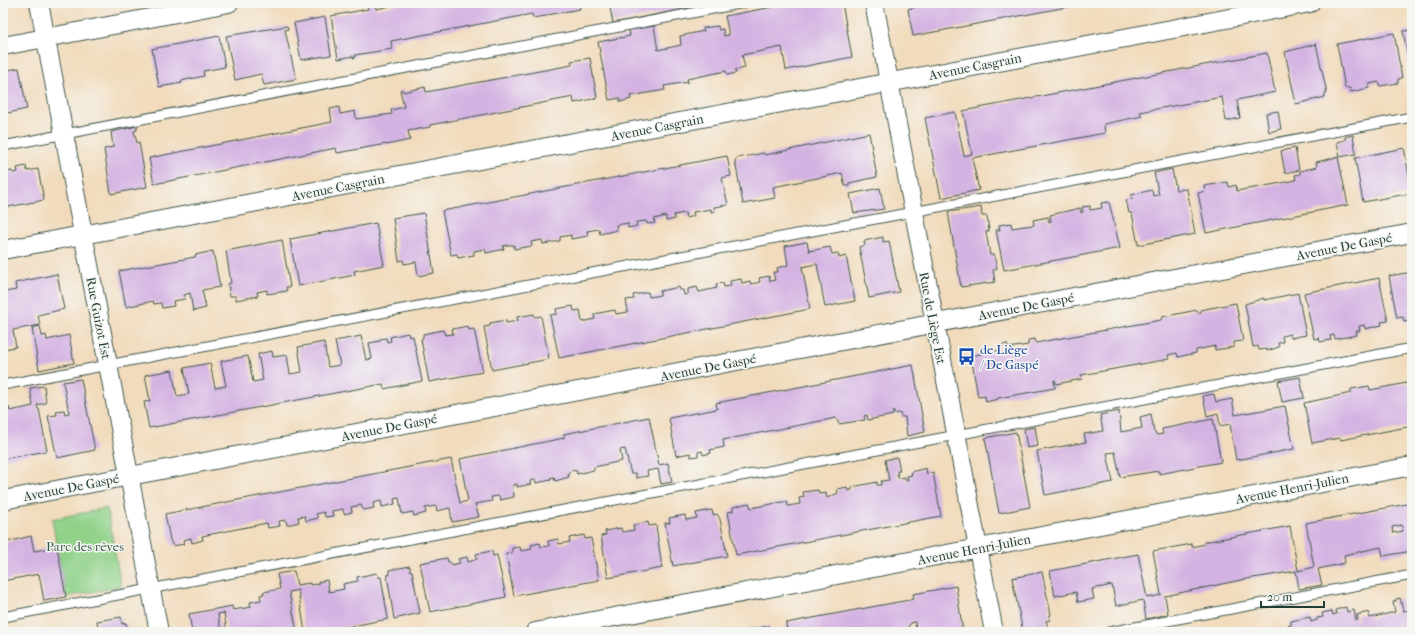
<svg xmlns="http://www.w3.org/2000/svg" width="1415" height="635" font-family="'IM FELL French Canon',serif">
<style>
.green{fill:#90d28a;stroke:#58885f}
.building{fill:#d4b3e2;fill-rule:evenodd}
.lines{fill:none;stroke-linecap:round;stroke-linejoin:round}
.service-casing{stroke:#3e5548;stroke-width:11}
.minor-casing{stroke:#3e5548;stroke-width:20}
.service{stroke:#fff;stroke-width:9}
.minor{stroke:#fff;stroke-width:18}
.labels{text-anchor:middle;stroke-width:3;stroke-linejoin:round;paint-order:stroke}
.street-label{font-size:13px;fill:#1f3d34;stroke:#f6f6f2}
.transit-label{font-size:13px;fill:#164399;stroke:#f6f6f2;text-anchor:start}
.park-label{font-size:13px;fill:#365b45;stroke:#f6f6f2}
</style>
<rect width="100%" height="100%" fill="#f6f6f2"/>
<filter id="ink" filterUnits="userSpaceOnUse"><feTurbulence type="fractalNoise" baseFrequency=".025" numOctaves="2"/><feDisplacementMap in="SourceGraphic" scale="8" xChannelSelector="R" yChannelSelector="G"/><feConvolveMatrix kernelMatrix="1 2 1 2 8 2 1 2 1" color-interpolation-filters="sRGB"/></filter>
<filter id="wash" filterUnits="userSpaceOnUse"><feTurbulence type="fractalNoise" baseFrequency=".012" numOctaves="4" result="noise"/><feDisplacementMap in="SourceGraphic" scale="16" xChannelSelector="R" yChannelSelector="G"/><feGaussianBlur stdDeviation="0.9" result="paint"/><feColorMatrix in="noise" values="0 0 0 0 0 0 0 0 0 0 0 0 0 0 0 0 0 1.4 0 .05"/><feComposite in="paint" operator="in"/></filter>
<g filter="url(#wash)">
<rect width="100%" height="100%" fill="#f1dbbc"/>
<path class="green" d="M 107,508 L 121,586 L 66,597 L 52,519 Z"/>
<g id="blocks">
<g class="building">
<path d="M 3,3 L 6,3 L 8,10 L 3,11 Z"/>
<path d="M 375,3 L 376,9 L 406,3 L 579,3 L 580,9 L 547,15 L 545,17 L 545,16 L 533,18 L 532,14 L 391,41 L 392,49 L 355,55 L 356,57 L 353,58 L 353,56 L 338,59 L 331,16 L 368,9 L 367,5 Z"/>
<path d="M 609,3 L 710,3 L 710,4 L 613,23 Z"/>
<path d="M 794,3 L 842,3 L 852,57 L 786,70 L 782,47 L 742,55 L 745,68 L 735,70 L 736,73 L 727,75 L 726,71 L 687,79 L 688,82 L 664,86 L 665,90 L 630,96 L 631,99 L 620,102 L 620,98 L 609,100 L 598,42 L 630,36 L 629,30 L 654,26 L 658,50 L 681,45 L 680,36 L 704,31 L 703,28 L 718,26 L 719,30 L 723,29 L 724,36 L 729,35 L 725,16 Z"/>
<path d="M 915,3 L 1083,3 L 1083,4 L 913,36 L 908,9 L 916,7 Z"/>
<path d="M 325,17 L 331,55 L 301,60 L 294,23 Z"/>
<path d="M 287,26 L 288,29 L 285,30 L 296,79 L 264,85 L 261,74 L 235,80 L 226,36 Z"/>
<path d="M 1412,30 L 1412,74 L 1411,75 L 1403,31 Z"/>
<path d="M 1394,33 L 1402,78 L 1398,79 L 1398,83 L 1380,86 L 1379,82 L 1369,84 L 1369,88 L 1351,92 L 1350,88 L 1345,88 L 1337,44 Z"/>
<path d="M 219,36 L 225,67 L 203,71 L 204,76 L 181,81 L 182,83 L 159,87 L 152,49 Z"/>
<path d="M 1316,44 L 1327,93 L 1325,94 L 1325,97 L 1296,104 L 1285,52 Z"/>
<path d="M 1267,53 L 1275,92 L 1237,100 L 1240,118 L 1226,121 L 1222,97 L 1140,112 L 1142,116 L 1104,124 L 1105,133 L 972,158 L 979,190 L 941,198 L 925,118 L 955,112 L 964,156 L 972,154 L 963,111 Z"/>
<path d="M 590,58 L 597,98 L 574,103 L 573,97 L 430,125 L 430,127 L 408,131 L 410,140 L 386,145 L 386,144 L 337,153 L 336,148 L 154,184 L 149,158 L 332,122 L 330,109 L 339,107 L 340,114 L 355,111 L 356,119 L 392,114 L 391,110 L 404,107 L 400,90 L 402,89 L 403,92 L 425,87 L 426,92 L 572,65 L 571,61 Z"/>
<path d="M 19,68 L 27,109 L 3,114 L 3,71 Z"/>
<path d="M 1278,111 L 1281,129 L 1269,132 L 1266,113 Z"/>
<path d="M 137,126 L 137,130 L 134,131 L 137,143 L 139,142 L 147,187 L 111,194 L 104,149 L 113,147 L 111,132 Z"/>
<path d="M 869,133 L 877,177 L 849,183 L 849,186 L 845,186 L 842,173 L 773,187 L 775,198 L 743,204 L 735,161 L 737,158 L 764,153 L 765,155 Z"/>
<path d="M 1353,135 L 1356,154 L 1340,157 L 1337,142 L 1345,140 L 1345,137 Z"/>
<path d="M 1295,148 L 1299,170 L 1285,173 L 1281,151 Z"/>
<path d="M 1404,148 L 1412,193 L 1363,202 L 1355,158 Z"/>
<path d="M 727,156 L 731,176 L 722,178 L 728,205 L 714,207 L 715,211 L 711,212 L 711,209 L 693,212 L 694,216 L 686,218 L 685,213 L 674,215 L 675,219 L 666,221 L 666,216 L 654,219 L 655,223 L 647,224 L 646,221 L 636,222 L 637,226 L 628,228 L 628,223 L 616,225 L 617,230 L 600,234 L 599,229 L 587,231 L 588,236 L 571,239 L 571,235 L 565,236 L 560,237 L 560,241 L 543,244 L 542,240 L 531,242 L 532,246 L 514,249 L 514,245 L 508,245 L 503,246 L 504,249 L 486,253 L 485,249 L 474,251 L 474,255 L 458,258 L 457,254 L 451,255 L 442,211 Z"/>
<path d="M 1338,157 L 1348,205 L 1206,233 L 1198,193 L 1205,191 L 1204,186 L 1228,182 L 1229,187 L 1236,185 L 1237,191 L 1287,182 L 1296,180 L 1295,175 L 1300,174 L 1300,171 L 1317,167 L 1316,162 Z"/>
<path d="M 26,166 L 27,171 L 38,169 L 44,200 L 3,208 L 3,168 L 5,168 L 6,172 L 12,171 L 13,173 L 18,172 L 17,168 Z"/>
<path d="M 1172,169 L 1176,190 L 1187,189 L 1195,234 L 1138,245 L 1132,213 L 1129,213 L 1126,200 L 1132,199 L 1131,195 L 1152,190 L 1153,196 L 1159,195 L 1154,173 Z"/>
<path d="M 880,188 L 884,209 L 854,213 L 850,194 Z"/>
<path d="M 1109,202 L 1120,248 L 1004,270 L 996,230 L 1000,230 L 999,225 L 1011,223 L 1012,228 L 1025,226 L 1034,225 L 1033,220 L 1048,217 L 1049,222 L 1051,221 L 1050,215 L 1080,208 L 1081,213 L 1083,212 L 1082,207 L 1090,206 L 1090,210 L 1102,208 L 1101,203 Z"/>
<path d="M 981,207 L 982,216 L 987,216 L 989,231 L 986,232 L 990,255 L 994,255 L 997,269 L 993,270 L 995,282 L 961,287 L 948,212 Z"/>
<path d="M 424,213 L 434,273 L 418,276 L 416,262 L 404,264 L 403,260 L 399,261 L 393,218 Z"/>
<path d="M 376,223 L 384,265 L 354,271 L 355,275 L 298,286 L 290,239 Z"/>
<path d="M 883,237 L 883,242 L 889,241 L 899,292 L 869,298 L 859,247 L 865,245 L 864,241 Z"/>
<path d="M 282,240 L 290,287 L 286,287 L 287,291 L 267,294 L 267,290 L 257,292 L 258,296 L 236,300 L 236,296 L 230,296 L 228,284 L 231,283 L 226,251 Z"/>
<path d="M 807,242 L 809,251 L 830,247 L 832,254 L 838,253 L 839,258 L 846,256 L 855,301 L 825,307 L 817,264 L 811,265 L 802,267 L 810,309 L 559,358 L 550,315 L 557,314 L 556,309 L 573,306 L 574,311 L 580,310 L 582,322 L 595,319 L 594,314 L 615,310 L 616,314 L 628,312 L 626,300 L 634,299 L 633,295 L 648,292 L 649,297 L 655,296 L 660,295 L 660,291 L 679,287 L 680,290 L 683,290 L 684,295 L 688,294 L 688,289 L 697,287 L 699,292 L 717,288 L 716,284 L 723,283 L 724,287 L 731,286 L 730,281 L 741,279 L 742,283 L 750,281 L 751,284 L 760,282 L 759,278 L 769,276 L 770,281 L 775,280 L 773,272 L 778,272 L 777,268 L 788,265 L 785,246 Z"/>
<path d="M 213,251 L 220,287 L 202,290 L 206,308 L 193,311 L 190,293 L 184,295 L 185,299 L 173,301 L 174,306 L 162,308 L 161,303 L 154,304 L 153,301 L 126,307 L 119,271 L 195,257 L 195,255 Z"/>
<path d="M 1412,272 L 1412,320 L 1404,322 L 1403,317 L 1397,318 L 1389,276 Z"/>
<path d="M 57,274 L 64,309 L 38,315 L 40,325 L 13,330 L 16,347 L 3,349 L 3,288 L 5,292 L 16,290 L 15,283 Z"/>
<path d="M 1379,278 L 1388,321 L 1381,322 L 1382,325 L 1365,329 L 1364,325 L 1359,326 L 1360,331 L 1356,331 L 1357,335 L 1335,339 L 1334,335 L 1330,336 L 1331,340 L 1320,342 L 1319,338 L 1314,339 L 1304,293 Z"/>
<path d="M 1298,293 L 1306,335 L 1291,338 L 1290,334 L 1282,336 L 1283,342 L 1278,343 L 1279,347 L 1267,351 L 1267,349 L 1259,350 L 1258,346 L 1253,347 L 1245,304 L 1264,298 L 1264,300 Z"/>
<path d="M 1236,303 L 1243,341 L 1234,342 L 1234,347 L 1215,350 L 1215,346 L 1196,350 L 1196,353 L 1178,357 L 1177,353 L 1168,355 L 1169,359 L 1081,375 L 1082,379 L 1056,384 L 1055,380 L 1054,380 L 1055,388 L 998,398 L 998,399 L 986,402 L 985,396 L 978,397 L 971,356 L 1000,350 L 999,346 L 1007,344 L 1008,348 L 1028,345 L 1028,340 L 1035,339 L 1036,343 L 1046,341 L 1161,320 L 1162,317 L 1197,310 L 1198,313 L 1201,312 L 1200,310 Z"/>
<path d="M 534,314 L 535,317 L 541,316 L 549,359 L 492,370 L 484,327 L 490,326 L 490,323 L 506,320 L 506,323 L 518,321 L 517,317 Z"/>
<path d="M 40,326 L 42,336 L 46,335 L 47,340 L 69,335 L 74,363 L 39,370 L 32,328 Z"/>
<path d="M 468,326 L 469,330 L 474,329 L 483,372 L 429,382 L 421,339 L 423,338 L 423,334 L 443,330 L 445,335 L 453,334 L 452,329 Z"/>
<path d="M 408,333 L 409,337 L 413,336 L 422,381 L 384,389 L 383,384 L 149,428 L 144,402 L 150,401 L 145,375 L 172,370 L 177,396 L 189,394 L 184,368 L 210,363 L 215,388 L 226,386 L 221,361 L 248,356 L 253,382 L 263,380 L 258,354 L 272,351 L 273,357 L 287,355 L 290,374 L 302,372 L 298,347 L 324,342 L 328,367 L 340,365 L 335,341 L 361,336 L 366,360 L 372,359 L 369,343 L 380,341 L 380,339 L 386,338 L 387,342 L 391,341 L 390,337 Z"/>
<path d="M 913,365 L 925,432 L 907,436 L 905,417 L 901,417 L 900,413 L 895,414 L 893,411 L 893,415 L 868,420 L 867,415 L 864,416 L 865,420 L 839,424 L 836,418 L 723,440 L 724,447 L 710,450 L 711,453 L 703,455 L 702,451 L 698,452 L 698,456 L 691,457 L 690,453 L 676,456 L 669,418 L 717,409 L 716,403 Z"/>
<path d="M 1300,377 L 1304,398 L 1282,402 L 1278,381 Z"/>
<path d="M 81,379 L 95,450 L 57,458 L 48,416 L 57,415 L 56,411 L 64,410 L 65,414 L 69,413 L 63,382 Z"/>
<path d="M 1412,382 L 1412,426 L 1341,440 L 1340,438 L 1312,443 L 1304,403 L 1351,393 L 1351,389 L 1369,386 L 1370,390 Z"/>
<path d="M 44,386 L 46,403 L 37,405 L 38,409 L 39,409 L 47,451 L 3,459 L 3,408 L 9,407 L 10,411 L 33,406 L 30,388 Z"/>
<path d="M 1214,394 L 1216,402 L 1232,399 L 1235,415 L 1285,406 L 1294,449 L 1236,460 L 1230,424 L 1220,426 L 1218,413 L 1207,416 L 1203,396 Z"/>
<path d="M 1119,411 L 1121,432 L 1142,428 L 1140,417 L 1151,414 L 1154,432 L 1157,435 L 1163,434 L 1162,429 L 1213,419 L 1221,462 L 1159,474 L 1159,471 L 1120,477 L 1115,452 L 1107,453 L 1113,482 L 1045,495 L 1037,451 L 1086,442 L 1084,434 L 1103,431 L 1100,415 Z"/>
<path d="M 649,417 L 659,465 L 668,463 L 672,482 L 661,484 L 658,469 L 647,471 L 648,476 L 636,478 L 636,473 L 631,474 L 625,449 L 620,450 L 622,461 L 594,467 L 594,470 L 577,474 L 576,470 L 571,471 L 568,474 L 569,477 L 555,481 L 554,477 L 550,478 L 551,480 L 536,483 L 535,480 L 533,480 L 530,481 L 531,484 L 517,487 L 517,484 L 513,485 L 514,497 L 500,500 L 499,496 L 491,497 L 492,501 L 475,504 L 479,517 L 452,522 L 450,508 L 437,511 L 436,506 L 425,508 L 426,513 L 414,516 L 413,512 L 402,514 L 399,498 L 394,499 L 395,504 L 382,507 L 381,501 L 373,503 L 374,508 L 363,510 L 361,505 L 351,507 L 352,512 L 344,514 L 343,509 L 332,511 L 333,516 L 325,517 L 324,512 L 316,514 L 318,518 L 306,521 L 305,516 L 298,517 L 299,522 L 287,525 L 286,520 L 279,521 L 280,526 L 268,528 L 267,523 L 202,536 L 203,540 L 192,543 L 191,538 L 183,540 L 184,544 L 173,546 L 170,540 L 165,514 L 451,459 L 460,503 L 468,501 L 460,459 L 564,438 L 564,434 Z"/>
<path d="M 1035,427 L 1038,446 L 1027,448 L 1024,429 Z"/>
<path d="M 1016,432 L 1030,507 L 999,513 L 985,438 Z"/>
<path d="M 897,457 L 900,471 L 897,471 L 898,478 L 905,477 L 905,480 L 908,480 L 907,476 L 912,475 L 911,472 L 926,468 L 927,474 L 933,472 L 941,516 L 736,555 L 728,512 L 733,511 L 733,507 L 749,503 L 751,508 L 782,502 L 787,502 L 788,506 L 800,504 L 799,498 L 804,497 L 803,492 L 818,490 L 819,494 L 826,493 L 827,498 L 838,493 L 837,489 L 847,487 L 848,491 L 852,490 L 852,487 L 877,482 L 877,485 L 881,485 L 881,481 L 889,480 L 885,460 Z"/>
<path d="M 1412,503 L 1412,551 L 1383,556 L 1381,547 L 1344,555 L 1345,563 L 1318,569 L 1322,585 L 1299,589 L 1296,571 L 1241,580 L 1165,596 L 1168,614 L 1146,619 L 1143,600 L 1116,606 L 1112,585 L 1092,589 L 1094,599 L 1078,602 L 1076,592 L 1055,596 L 1050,571 L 1138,554 L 1147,598 L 1161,595 L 1153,551 L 1192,544 L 1192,547 L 1205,544 L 1204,542 L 1290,526 L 1298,571 L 1314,567 L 1306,523 ZM 1402,525 L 1403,531 L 1393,533 L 1392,527 Z"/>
<path d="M 712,510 L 713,515 L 717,514 L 720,519 L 727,556 L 673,566 L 665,523 L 670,523 L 669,518 L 685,515 L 686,520 L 697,518 L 696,513 Z"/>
<path d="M 648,522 L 649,526 L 656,525 L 662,568 L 608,578 L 601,536 L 606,535 L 605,531 L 621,528 L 622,532 L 634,530 L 633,525 Z"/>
<path d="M 584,535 L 585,539 L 591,538 L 599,580 L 514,596 L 506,554 L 512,553 L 512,548 L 520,547 L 521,551 L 532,549 L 531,545 L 540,543 L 541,547 L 549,546 L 548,541 L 558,539 L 559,544 L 570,542 L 569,538 Z"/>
<path d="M 31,536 L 34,551 L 57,547 L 66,597 L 44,601 L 39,574 L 3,581 L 3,543 Z"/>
<path d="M 492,551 L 493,556 L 497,555 L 506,597 L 430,612 L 420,563 L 447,558 L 448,562 L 450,562 L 451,565 L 460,563 L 458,559 L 467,557 L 468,562 L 477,559 L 476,554 Z"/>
<path d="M 410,566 L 410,571 L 412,571 L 420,613 L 394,619 L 387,575 L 390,575 L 389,570 Z"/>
<path d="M 294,571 L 297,585 L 310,583 L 310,585 L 319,584 L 318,582 L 327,580 L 329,592 L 344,589 L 343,584 L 358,581 L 357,577 L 377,573 L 378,577 L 381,577 L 388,619 L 322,632 L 305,632 L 298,590 L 289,592 L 297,632 L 227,632 L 224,613 L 218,614 L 221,632 L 192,632 L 189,614 L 232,606 L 233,610 L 251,607 L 250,602 L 261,600 L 260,595 L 264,594 L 263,592 L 280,589 L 277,574 Z"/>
<path d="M 1042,572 L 1051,615 L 1049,616 L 1050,620 L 1046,621 L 1049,632 L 1023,632 L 1012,578 Z"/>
<path d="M 956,586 L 963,632 L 916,632 L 915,622 L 911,623 L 908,627 L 909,630 L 913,629 L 913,632 L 884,632 L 881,629 L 870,632 L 787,632 L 786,623 L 914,599 L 913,594 Z"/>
<path d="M 1400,598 L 1403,611 L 1412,610 L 1412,632 L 1289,632 L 1288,626 L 1291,625 L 1291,621 L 1310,617 L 1311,622 L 1317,620 L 1317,618 L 1323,617 L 1322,613 L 1332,611 L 1333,615 L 1335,614 L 1337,614 L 1336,610 L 1346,607 L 1347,612 L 1354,610 L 1356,620 L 1358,620 L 1357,615 L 1369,612 L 1370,618 L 1395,612 L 1393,602 L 1396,601 L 1396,599 Z"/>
<path d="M 121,617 L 122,624 L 126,623 L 128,632 L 95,632 L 94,627 L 98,627 L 97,621 Z"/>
<path d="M 769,626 L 770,632 L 741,632 L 741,631 Z"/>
</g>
</g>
</g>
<g filter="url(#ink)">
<use href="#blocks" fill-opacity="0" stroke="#3e5548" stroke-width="1"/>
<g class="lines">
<defs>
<g id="service">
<path d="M 3,146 L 744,3"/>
<path d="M 3,385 L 1412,117"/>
<path d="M 3,617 L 1412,348"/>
<path d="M 1109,632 L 1412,575"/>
</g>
<g id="minor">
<path d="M 39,3 L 159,632"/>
<path d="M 874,3 L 994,632"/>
<path d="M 3,46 L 229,3"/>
<path d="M 3,250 L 1310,3"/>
<path d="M 3,500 L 1412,233"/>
<path d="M 535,632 L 1412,466"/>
</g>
</defs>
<use href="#service" class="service-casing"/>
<use href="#minor" class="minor-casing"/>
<use href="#service" class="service"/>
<use href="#minor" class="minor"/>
</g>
</g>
<defs>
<symbol id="bus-bare" viewBox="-9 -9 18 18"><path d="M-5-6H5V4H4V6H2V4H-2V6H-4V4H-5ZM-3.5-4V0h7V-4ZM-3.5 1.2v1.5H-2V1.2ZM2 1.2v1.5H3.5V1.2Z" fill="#1a4fb4" stroke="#f6f6f2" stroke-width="2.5" paint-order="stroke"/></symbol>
</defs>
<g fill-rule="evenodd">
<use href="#bus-bare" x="954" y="344" width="25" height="25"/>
</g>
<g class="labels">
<g class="street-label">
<text transform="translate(975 66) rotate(-11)" y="5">Avenue Casgrain</text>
<text transform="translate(657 127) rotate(-11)" y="5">Avenue Casgrain</text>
<text transform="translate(338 187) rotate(-11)" y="5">Avenue Casgrain</text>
<text transform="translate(1344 246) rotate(-11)" y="5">Avenue De Gaspé</text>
<text transform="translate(1026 306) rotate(-11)" y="5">Avenue De Gaspé</text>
<text transform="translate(99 318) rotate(79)" y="5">Rue Guizot Est</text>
<text transform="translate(933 318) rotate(79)" y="5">Rue de Liège Est</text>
<text transform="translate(708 367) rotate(-11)" y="5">Avenue De Gaspé</text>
<text transform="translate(389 427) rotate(-11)" y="5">Avenue De Gaspé</text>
<text transform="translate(71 487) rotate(-11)" y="5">Avenue De Gaspé</text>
<text transform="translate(1292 488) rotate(-11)" y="5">Avenue Henri-Julien</text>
<text transform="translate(974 549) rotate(-11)" y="5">Avenue Henri-Julien</text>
</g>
<g class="transit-label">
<text x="980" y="354">de Liège<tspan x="980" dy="15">/ De Gaspé</tspan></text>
</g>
<g class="park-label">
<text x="85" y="551">Parc des rêves</text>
</g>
</g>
<rect width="1415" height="635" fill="none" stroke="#f6f6f2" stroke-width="16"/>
<path d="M1261 601v6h63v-6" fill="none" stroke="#1f3d34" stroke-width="2"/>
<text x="1267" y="601" font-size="12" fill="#1f3d34" stroke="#f6f6f2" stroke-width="3" paint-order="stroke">20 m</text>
</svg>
